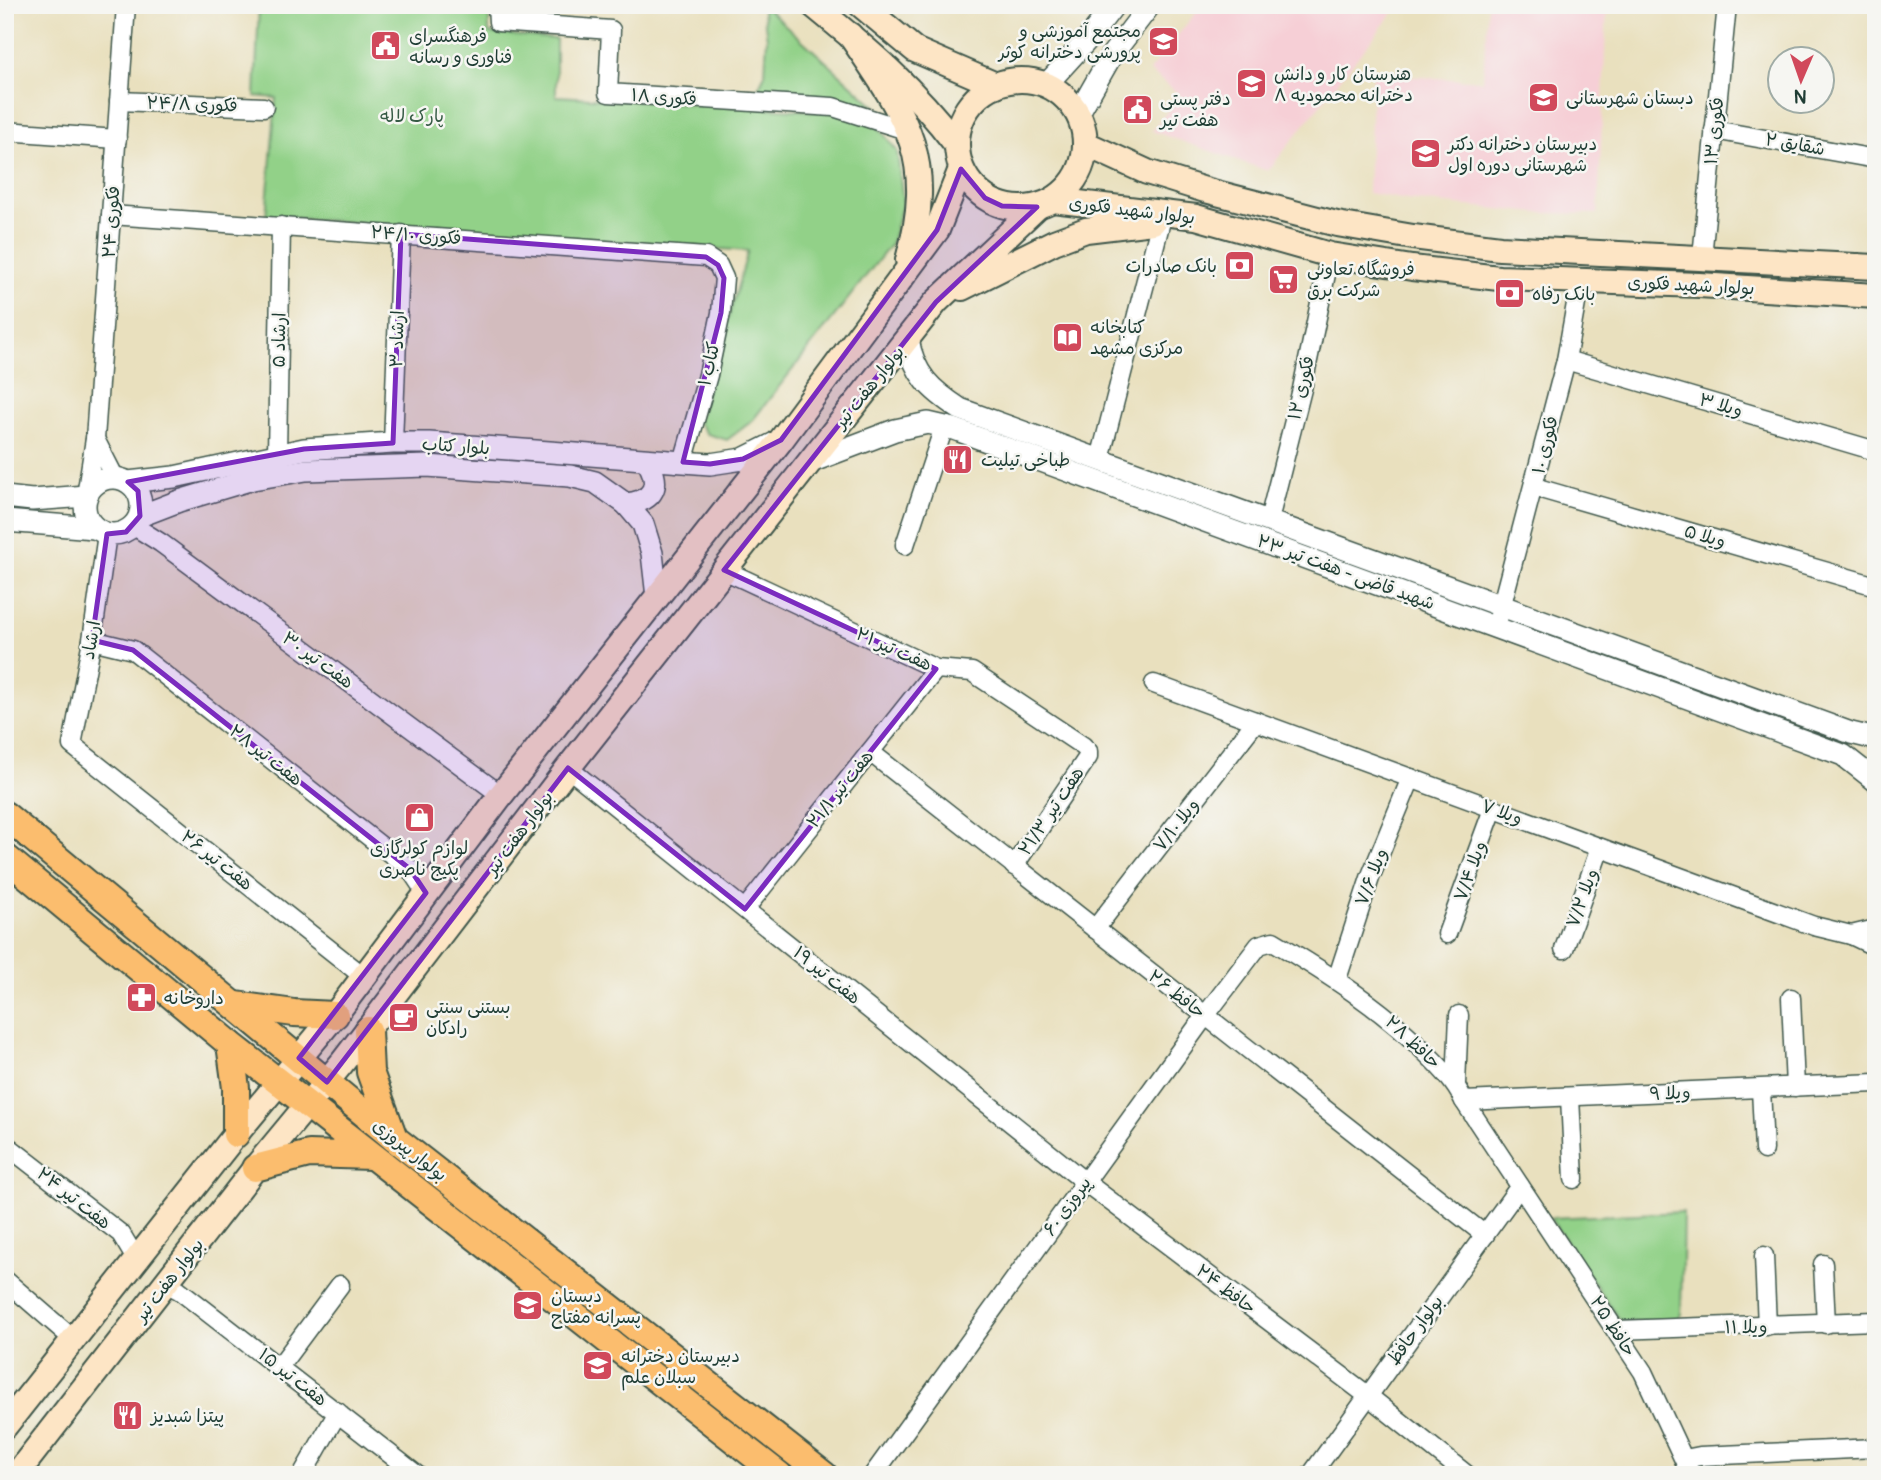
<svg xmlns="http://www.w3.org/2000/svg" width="1881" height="1480" font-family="Pangolin,'Playpen Sans Arabic',sans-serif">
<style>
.built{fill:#f6cfd6}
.green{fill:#92d188;stroke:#58875e;stroke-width:2}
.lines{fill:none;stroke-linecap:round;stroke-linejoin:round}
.minor-casing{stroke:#3d5549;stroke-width:21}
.tertiary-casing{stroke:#3d5549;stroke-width:24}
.secondary-casing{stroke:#3d5549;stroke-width:28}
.primary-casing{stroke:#3d5549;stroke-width:30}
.minor{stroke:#fff;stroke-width:18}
.tertiary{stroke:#fff;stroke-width:21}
.secondary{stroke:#fde5c5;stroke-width:24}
.primary{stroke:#fbbd6e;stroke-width:26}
.marked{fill:#7b2cbf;fill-opacity:0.2;stroke:#7b2cbf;stroke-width:5;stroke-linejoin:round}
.labels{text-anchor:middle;stroke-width:5;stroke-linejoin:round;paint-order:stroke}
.poi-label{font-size:18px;fill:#1f3d34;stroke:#f6f6f2;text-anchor:start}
.street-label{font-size:18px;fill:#1f3d34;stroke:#f6f6f2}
.park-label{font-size:18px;fill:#365b45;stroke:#f6f6f2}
</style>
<rect width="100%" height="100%" fill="#f6f6f2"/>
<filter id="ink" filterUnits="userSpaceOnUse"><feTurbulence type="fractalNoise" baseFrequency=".0143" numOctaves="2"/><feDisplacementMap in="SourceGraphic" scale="14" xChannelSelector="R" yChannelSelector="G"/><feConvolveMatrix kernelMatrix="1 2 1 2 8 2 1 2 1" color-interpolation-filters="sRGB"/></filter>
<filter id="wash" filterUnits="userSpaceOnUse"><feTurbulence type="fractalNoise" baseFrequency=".00686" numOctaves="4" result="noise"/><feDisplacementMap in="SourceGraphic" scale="28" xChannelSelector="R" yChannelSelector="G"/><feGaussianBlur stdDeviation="1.57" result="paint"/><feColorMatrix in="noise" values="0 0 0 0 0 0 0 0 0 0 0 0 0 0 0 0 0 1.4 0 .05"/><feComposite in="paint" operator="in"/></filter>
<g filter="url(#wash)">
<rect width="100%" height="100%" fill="#e9e0be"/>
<g class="built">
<path d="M 1202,5 L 1399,5 L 1268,171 L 1152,131 L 1180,95 L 1149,71 Z"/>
<path d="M 1488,5 L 1607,5 L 1598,214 L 1538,213 L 1477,207 L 1407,200 L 1368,193 L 1373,74 L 1483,81 Z"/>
</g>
<g class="green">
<path d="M 259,5 L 489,5 L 489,33 L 556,39 L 556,96 L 833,112 L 876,124 L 897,151 L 903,202 L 891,244 L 752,421 L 727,440 L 707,434 L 698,422 L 748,251 L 266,216 L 276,98 L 255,96 Z"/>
<path d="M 762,5 L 763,5 L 875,106 L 755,95 L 765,74 L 767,38 Z"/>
<path d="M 1683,1212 L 1681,1314 L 1676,1323 L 1623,1322 L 1616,1315 L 1550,1218 Z"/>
</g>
</g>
<g filter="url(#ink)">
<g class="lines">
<defs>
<g id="minor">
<path d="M 497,5 L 498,22 L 611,30 L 608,93 L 833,107 L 909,131"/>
<path d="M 119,101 L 264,107"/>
<path d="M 1714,130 L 1876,159"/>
<path d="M 5,131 L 117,139"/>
<path d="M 111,215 L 706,257 L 718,265 L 724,278 L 721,313 L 708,375 L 683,462"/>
<path d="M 1702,257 L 1727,5"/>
<path d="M 1566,360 L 1876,451"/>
<path d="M 95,439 L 115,478"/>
<path d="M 393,443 L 401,234"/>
<path d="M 277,454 L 281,226"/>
<path d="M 1100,459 L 1161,221"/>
<path d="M 1534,487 L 1876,586"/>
<path d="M 86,496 L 95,439 L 126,5"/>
<path d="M 1269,520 L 1302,389 L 1330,255"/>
<path d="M 134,526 L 161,543 L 501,795"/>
<path d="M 107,534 L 92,640 L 72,745 L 363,976"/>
<path d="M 905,545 L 944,427"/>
<path d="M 724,570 L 936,669 L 972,672 L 1083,746 L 1088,751 L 1088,757 L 1014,866"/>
<path d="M 1496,627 L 1566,360 L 1580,281"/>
<path d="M 92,640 L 133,650 L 410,869 L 426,893"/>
<path d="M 1154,684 L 1814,926 L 1851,935"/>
<path d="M 870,752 L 1485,1235"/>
<path d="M 568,768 L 1085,1182 L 1367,1395 L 1467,1475"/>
<path d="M 745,909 L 936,669"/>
<path d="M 1095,929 L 1256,721"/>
<path d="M 1876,929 L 1851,935 L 1876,947"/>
<path d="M 1447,934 L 1493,809"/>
<path d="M 1564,949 L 1600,848"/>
<path d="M 1337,979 L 1370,878 L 1411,778"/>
<path d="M 1791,998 L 1795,1087"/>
<path d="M 1456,1084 L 1459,1015"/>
<path d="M 1761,1089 L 1764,1150"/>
<path d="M 1570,1097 L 1574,1179"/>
<path d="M 1464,1101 L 1876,1083"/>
<path d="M 5,1144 L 121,1234 L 136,1259"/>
<path d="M 1764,1256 L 1767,1326"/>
<path d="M 1823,1264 L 1826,1324"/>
<path d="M 5,1280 L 73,1339"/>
<path d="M 166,1283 L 179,1290 L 417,1475"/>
<path d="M 1617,1330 L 1876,1321"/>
<path d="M 279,1367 L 340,1285"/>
<path d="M 1685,1459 L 1700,1456 L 1876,1448"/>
<path d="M 302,1475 L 338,1412"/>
<path d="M 873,1475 L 1205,1016 L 1259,945 L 1273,941 C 1328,974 1382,1008 1427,1054 C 1442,1069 1455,1082 1464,1101 L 1643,1372 L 1691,1475"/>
<path d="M 1311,1475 L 1520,1186"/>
</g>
<g id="tertiary">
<path d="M 1046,85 L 1088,39 L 1114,5"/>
<path d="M 1078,114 L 1111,56 L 1150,5"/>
<path d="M 908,339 C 914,375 931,390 960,409 L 1851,733 L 1876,739"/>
<path d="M 808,463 L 895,430 L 928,423 L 954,429 L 1843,755 L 1876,781"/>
<circle cx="113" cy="506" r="28"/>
<path d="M 128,482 L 174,477 L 304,449 L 393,443 L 429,443 L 710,464 L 743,459 L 779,441"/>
<path d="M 5,497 L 32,500 L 86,496"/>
<path d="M 626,504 C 654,501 662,485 647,461"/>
<path d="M 140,516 L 179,501 L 253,479 L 306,470 L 427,466 L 570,476 L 595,482 L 626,504 L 643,524 L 652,553 L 657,597"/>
<path d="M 5,521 L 94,528"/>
</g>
<g id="secondary">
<path d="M 813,5 C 868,50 913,87 956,144"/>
<path d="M 861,5 L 915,50 L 996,85"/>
<path d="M 850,35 C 906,117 937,157 908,260"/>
<circle cx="1021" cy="144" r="64"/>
<path d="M 1086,144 L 1147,172 L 1205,190 L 1337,224 L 1413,237 L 1500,248 L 1876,267"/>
<path d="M 1053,200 L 1196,217 L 1330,255 L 1412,268 L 1499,278 L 1699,285 L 1876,296"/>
<path d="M 962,288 L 1054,242 L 1086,230 L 1153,222"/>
<path d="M 5,1426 L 236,1134 L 335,1015 L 501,795 L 781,440 L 937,230 L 961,169"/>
<path d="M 16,1475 L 255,1168 L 342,1063 L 568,768 L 936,302 L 1037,207"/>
</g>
<g id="primary">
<path d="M 5,815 L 395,1139 L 824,1475"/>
<path d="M 5,857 L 230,1044 L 779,1475"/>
<path d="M 236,1005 L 294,1013 L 335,1015"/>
<path d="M 368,1030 L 370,1072 L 394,1138"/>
<path d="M 230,1044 L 236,1088 L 236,1134"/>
<path d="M 255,1168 L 309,1154 L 371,1156"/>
</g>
</defs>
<use href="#minor" class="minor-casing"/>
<use href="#tertiary" class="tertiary-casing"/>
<use href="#secondary" class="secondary-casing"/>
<use href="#primary" class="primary-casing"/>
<use href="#minor" class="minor"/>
<use href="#tertiary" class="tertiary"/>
<use href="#secondary" class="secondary"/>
<use href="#primary" class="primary"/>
</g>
</g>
<path class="marked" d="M 961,169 L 985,198 L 1002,206 L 1037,207 L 936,302 L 724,570 L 936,669 L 745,909 L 568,768 L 327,1082 L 299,1058 L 426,893 L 410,869 L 133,650 L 92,640 L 107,534 L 126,532 L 140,516 L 138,491 L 128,482 L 304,449 L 393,443 L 401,234 L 706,257 L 718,265 L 724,278 L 721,313 L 683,462 L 710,464 L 743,459 L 781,440 L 937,230 Z"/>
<defs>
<symbol id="school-square" viewBox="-11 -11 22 22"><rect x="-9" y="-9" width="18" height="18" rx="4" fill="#d1495b" stroke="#f6f6f2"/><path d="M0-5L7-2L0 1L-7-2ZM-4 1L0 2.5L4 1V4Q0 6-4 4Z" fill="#fff"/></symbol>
<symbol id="civic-square" viewBox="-11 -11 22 22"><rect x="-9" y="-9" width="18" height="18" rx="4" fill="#d1495b" stroke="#f6f6f2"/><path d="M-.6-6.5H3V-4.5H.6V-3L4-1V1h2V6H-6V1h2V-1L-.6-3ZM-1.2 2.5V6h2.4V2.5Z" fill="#fff"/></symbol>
<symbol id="bank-square" viewBox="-11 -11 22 22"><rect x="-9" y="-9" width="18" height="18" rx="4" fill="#d1495b" stroke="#f6f6f2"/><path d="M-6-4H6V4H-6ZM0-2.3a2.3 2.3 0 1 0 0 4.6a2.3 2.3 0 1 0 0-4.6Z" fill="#fff"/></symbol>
<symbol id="supermarket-square" viewBox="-11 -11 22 22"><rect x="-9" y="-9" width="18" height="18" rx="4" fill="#d1495b" stroke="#f6f6f2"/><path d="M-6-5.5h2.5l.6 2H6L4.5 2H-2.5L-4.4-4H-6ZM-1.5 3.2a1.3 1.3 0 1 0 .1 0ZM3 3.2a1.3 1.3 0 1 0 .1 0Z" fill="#fff"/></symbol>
<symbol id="library-square" viewBox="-11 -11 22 22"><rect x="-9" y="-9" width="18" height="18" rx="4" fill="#d1495b" stroke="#f6f6f2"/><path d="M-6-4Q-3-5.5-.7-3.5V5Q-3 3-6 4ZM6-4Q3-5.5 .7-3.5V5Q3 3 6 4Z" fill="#fff"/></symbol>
<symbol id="restaurant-square" viewBox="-11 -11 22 22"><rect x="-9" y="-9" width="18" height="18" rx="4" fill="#d1495b" stroke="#f6f6f2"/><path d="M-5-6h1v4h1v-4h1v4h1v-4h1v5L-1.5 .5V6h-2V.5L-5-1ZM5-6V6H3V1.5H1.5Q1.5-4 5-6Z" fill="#fff"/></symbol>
<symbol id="shop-square" viewBox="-11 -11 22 22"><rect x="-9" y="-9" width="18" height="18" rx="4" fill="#d1495b" stroke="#f6f6f2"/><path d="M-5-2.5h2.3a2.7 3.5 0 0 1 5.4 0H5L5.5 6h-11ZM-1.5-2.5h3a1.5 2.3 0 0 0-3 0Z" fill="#fff"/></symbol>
<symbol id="pharmacy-square" viewBox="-11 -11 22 22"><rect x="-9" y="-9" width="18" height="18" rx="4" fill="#d1495b" stroke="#f6f6f2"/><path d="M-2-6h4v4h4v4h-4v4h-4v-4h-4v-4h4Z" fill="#fff"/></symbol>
<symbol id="cafe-square" viewBox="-11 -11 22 22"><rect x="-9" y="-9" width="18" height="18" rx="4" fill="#d1495b" stroke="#f6f6f2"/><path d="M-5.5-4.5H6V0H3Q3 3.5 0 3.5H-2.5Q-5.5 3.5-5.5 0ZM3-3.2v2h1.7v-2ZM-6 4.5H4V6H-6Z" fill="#fff"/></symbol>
</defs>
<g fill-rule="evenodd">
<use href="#school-square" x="1146" y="24" width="35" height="35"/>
<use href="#civic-square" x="368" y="28" width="35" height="35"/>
<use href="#school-square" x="1234" y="66" width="35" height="35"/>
<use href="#school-square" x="1526" y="80" width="35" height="35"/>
<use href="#civic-square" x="1120" y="92" width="35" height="35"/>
<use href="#school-square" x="1408" y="136" width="35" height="35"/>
<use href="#bank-square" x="1222" y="248" width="35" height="35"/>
<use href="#supermarket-square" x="1266" y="262" width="35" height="35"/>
<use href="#bank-square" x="1492" y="276" width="35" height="35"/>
<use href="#library-square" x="1050" y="320" width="35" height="35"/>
<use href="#restaurant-square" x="940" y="442" width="35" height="35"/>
<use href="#shop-square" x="402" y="800" width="35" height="35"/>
<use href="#pharmacy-square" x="124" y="980" width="35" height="35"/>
<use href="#cafe-square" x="386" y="1000" width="35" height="35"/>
<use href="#school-square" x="510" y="1288" width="35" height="35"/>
<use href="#school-square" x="580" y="1348" width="35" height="35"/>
<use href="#restaurant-square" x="110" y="1398" width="35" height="35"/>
</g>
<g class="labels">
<g class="poi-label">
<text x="1141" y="37" text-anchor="end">مجتمع آموزشی و<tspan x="1141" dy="21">پرورشی دخترانه کوثر</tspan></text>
<text x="409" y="42">فرهنگسرای<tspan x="409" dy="21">فناوری و رسانه</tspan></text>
<text x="1274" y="80">هنرستان کار و دانش<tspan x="1274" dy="21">دخترانه محمودیه ۸</tspan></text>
<text x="1566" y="104">دبستان شهرستانی</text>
<text x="1160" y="105">دفتر پستی<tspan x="1160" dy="21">هفت تیر</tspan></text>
<text x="1448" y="150">دبیرستان دخترانه دکتر<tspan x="1448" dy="21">شهرستانی دوره اول</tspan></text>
<text x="1217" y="272" text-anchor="end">بانک صادرات</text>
<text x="1307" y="275">فروشگاه تعاونی<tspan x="1307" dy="21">شرکت برق</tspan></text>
<text x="1532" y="300">بانک رفاه</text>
<text x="1090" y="333">کتابخانه<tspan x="1090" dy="21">مرکزی مشهد</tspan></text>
<text x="981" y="466">طباخی تیلیت</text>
<text x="419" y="854" text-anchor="middle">لوازم کولرگازی<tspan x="419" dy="21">پکیج ناصری</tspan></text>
<text x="164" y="1004">داروخانه</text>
<text x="426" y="1013">بستنی سنتی<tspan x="426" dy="21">رادکان</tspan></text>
<text x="551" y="1302">دبستان<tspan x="551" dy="21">پسرانه مفتاح</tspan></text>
<text x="621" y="1362">دبیرستان دخترانه<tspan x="621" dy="21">سبلان علم</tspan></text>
<text x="151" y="1422">پیتزا شبدیز</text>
</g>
<g class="street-label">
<text transform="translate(664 97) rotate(4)" y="6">فکوری ١٨</text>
<text transform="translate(192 104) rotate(2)" y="6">فکوری ۲۴/۸</text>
<text transform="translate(1714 131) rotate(-84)" y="6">فکوری ۱۳</text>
<text transform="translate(1795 144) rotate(10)" y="6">شقایق ۲</text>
<text transform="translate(1132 210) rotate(7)" y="6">بولوار شهید فکوری</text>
<text transform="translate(111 222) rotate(-86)" y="6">فکوری ۲۴</text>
<text transform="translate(416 235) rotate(4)" y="6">فکوری ۲۴/۱۰</text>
<text transform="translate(1691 285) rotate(3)" y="6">بولوار شهید فکوری</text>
<text transform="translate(397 339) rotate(-88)" y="6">ارشاد ۳</text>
<text transform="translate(279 340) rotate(-89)" y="6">ارشاد ۵</text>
<text transform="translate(709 364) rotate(-77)" y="6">کتاب ۱</text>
<text transform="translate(869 387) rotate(-51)" y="6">بولوار هفت تیر</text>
<text transform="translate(1301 388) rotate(-77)" y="6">فکوری ۱۲</text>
<text transform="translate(1721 405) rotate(16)" y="6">ویلا ۳</text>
<text transform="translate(1545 445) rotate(-76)" y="6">فکوری ۱۰</text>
<text transform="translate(456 446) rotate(4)" y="6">بلوار کتاب</text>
<text transform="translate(1705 536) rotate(16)" y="6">ویلا ۵</text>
<text transform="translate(1346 572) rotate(20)" y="6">شهید قاضی - هفت تیر ۲۳</text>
<text transform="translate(91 640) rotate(-80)" y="6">ارشاد</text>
<text transform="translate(894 649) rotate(24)" y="6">هفت تیر ۲۱</text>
<text transform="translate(318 660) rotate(36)" y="6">هفت تیر ۳۰</text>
<text transform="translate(266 755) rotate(38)" y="6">هفت تیر ۲۸</text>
<text transform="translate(840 789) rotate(-51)" y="6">هفت تیر ۲۱/۱</text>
<text transform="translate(1051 811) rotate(-56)" y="6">هفت تیر ۲۱/۳</text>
<text transform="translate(1502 812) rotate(20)" y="6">ویلا ۷</text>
<text transform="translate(1176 825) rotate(-52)" y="6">ویلا ۷/۱۰</text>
<text transform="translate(519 833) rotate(-53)" y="6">بولوار هفت تیر</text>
<text transform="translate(217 860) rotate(38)" y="6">هفت تیر ۲۶</text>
<text transform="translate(1470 871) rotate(-70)" y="6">ویلا ۷/۴</text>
<text transform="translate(1371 877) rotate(-69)" y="6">ویلا ۷/۶</text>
<text transform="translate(1582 898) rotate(-70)" y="6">ویلا ۷/۲</text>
<text transform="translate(827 975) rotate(39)" y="6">هفت تیر ۱۹</text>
<text transform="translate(1177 994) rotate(38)" y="6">حافظ ۲۶</text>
<text transform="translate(1413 1042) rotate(43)" y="6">حافظ ۲۸</text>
<text transform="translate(1670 1093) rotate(-2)" y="6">ویلا ۹</text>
<text transform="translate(410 1150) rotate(38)" y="6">بولوار پیروزی</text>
<text transform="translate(74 1198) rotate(38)" y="6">هفت تیر ۲۴</text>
<text transform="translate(1067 1206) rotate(-54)" y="6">پیروزی ۶۰</text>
<text transform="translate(169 1280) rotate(-52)" y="6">بولوار هفت تیر</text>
<text transform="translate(1226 1289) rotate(37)" y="6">حافظ ۲۴</text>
<text transform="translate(1613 1326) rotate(57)" y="6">حافظ ۲۵</text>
<text transform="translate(1746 1327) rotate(-1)" y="6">ویلا ۱۱</text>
<text transform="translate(1415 1330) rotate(-54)" y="6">بولوار حافظ</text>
<text transform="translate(293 1377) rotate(38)" y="6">هفت تیر ۱۵</text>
</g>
<g class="park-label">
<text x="412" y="122">پارک لاله</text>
</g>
</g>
<rect width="1881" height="1480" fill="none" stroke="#f6f6f2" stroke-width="28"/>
<g transform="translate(1801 80) rotate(182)"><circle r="33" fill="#f6f6f2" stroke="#a0aca6" stroke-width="2"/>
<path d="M0-5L12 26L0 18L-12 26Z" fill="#d1495b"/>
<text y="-10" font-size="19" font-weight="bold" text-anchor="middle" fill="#1f3d34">N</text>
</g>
</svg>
